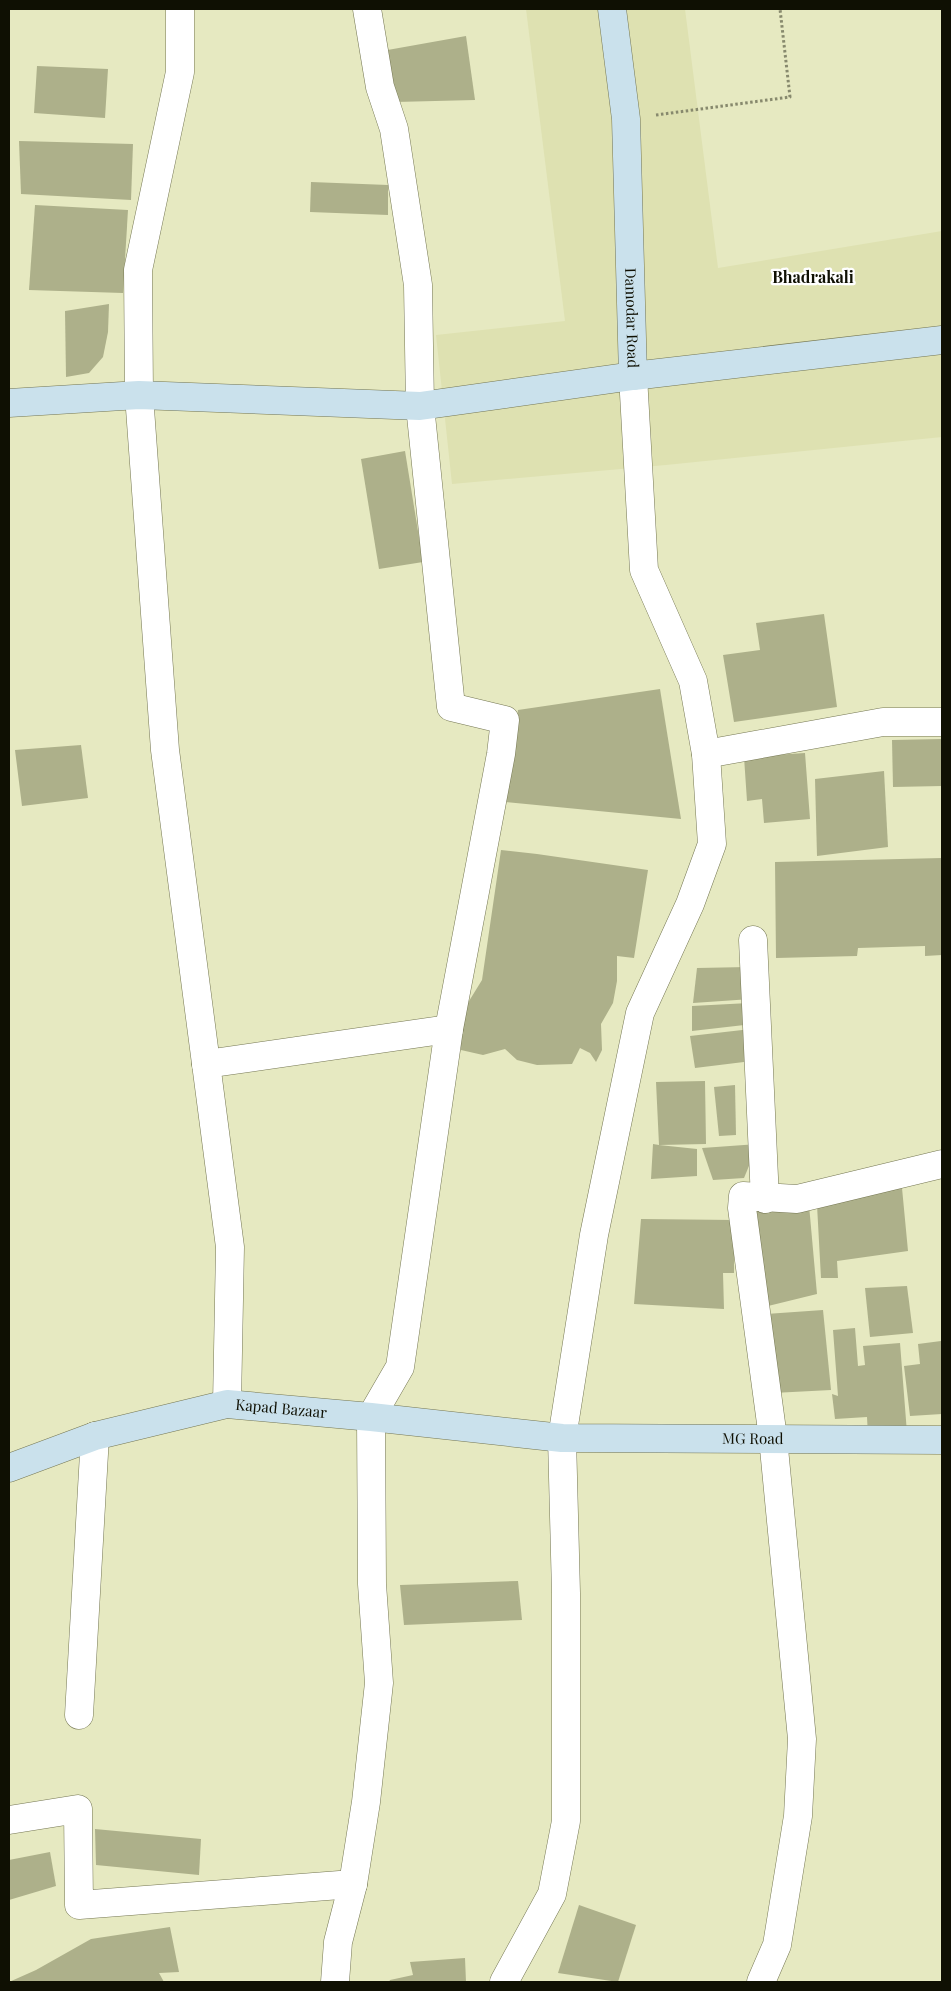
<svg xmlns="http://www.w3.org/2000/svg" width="951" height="1991" font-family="'Playfair Display',serif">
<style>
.built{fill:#dee1b1}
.building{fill:#adb08a}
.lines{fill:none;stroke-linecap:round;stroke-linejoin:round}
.street-casing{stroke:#757753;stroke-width:29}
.secondary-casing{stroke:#757753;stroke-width:29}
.path{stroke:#87896d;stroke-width:3;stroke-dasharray:2.5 2.5;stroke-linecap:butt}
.street{stroke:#fff;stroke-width:28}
.secondary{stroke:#cae1ec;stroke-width:28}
.labels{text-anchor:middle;stroke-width:4.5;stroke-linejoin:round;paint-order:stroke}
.street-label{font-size:15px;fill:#0f1003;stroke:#fff}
.neighbourhood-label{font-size:16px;font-weight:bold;fill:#0f1003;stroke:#fff}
</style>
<rect width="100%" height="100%" fill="#e6e9c1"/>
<path class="built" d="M 526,9 L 685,9 L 718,268 L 942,231 L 942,437 L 666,465 L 452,484 L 436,335 L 565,321 Z"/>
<g class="building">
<path d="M 466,36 L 475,100 L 395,102 L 382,51 Z"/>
<path d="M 37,66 L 108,69 L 105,118 L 34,113 Z"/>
<path d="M 19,141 L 133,144 L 131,200 L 21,194 Z"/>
<path d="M 311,182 L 388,185 L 388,215 L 310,212 Z"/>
<path d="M 35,205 L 128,210 L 123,293 L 29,290 Z"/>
<path d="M 109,304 L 108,332 L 103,357 L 89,373 L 66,377 L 65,311 Z"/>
<path d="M 405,451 L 423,562 L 379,569 L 361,459 Z"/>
<path d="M 824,614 L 837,707 L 734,722 L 723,655 L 760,650 L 756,623 Z"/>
<path d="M 660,689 L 681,819 L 506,802 L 518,710 Z"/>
<path d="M 942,739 L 942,786 L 893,787 L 892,740 Z"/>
<path d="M 81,745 L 88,798 L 22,806 L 15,750 Z"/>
<path d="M 805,753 L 810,819 L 764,823 L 762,799 L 747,801 L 744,757 Z"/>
<path d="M 884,771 L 888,847 L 817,856 L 815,779 Z"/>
<path d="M 501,850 L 537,854 L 648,870 L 634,958 L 617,956 L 617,981 L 613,1003 L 601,1024 L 602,1050 L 596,1062 L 590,1053 L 580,1048 L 572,1064 L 537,1065 L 517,1060 L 505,1049 L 483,1055 L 461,1050 L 460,1035 L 466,1006 L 482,980 Z"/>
<path d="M 942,858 L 942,955 L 925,956 L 925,946 L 858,948 L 857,956 L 776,958 L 775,862 Z"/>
<path d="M 748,967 L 751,999 L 693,1003 L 697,968 Z"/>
<path d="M 749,1003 L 753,1024 L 692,1031 L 692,1006 Z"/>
<path d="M 751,1029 L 752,1061 L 695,1068 L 690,1036 Z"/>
<path d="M 705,1081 L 706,1144 L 659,1145 L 697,1149 L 697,1176 L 651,1179 L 653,1144 L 659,1145 L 656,1082 Z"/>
<path d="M 735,1085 L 736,1135 L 719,1136 L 714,1087 Z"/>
<path d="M 758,1144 L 744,1178 L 713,1180 L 702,1148 Z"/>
<path d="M 902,1188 L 908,1251 L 837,1261 L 838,1278 L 821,1278 L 817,1205 Z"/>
<path d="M 809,1205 L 817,1294 L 764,1307 L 757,1212 Z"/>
<path d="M 641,1219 L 734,1220 L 734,1273 L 723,1273 L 724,1309 L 634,1304 Z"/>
<path d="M 907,1286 L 913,1333 L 870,1337 L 865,1288 Z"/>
<path d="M 823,1310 L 831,1390 L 773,1393 L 766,1314 Z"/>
<path d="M 855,1328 L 858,1366 L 865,1365 L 863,1346 L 900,1343 L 907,1433 L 868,1436 L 867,1417 L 835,1419 L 832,1394 L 838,1396 L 833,1330 Z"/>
<path d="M 941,1341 L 942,1414 L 910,1416 L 904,1366 L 920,1364 L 918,1344 Z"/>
<path d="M 518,1581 L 522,1620 L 404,1625 L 400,1585 Z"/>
<path d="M 95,1829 L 201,1839 L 199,1875 L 96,1865 Z"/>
<path d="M 50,1852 L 56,1886 L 9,1900 L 9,1860 Z"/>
<path d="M 579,1905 L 636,1925 L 618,1982 L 558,1973 Z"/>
<path d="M 170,1927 L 179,1972 L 159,1973 L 164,1982 L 9,1982 L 36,1970 L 91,1939 Z"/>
<path d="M 465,1958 L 466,1982 L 389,1982 L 390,1980 L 413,1975 L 410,1962 Z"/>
</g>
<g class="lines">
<defs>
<g id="street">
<path d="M 180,9 L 180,72 L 138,270 L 139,395 L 165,750 L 230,1247 L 227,1404"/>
<path d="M 706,754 L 883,722 L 942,722"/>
<path d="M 753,940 L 765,1199"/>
<path d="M 206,1064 L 449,1029"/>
<path d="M 79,1715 L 95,1436"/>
<path d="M 9,1820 L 78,1809 L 79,1905 L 353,1884"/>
<path d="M 335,1982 L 338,1942 L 353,1884 L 366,1802 L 379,1683 L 372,1584 L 371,1417 L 400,1367 L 449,1029 L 501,754 L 505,720 L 451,707 L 420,406 L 418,285 L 394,129 L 380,87 L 367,9"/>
<path d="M 504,1982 L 552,1894 L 566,1821 L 566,1593 L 562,1438 L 594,1235 L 640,1013 L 690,904 L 712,844 L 706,754 L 693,681 L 644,570 L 633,376"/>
<path d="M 761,1982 L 777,1945 L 798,1816 L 802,1739 L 773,1438 L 742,1208 L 743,1196 L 797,1199 L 942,1164"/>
</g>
<g id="secondary">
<path id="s1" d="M 612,9 L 626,119 L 633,376"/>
<path d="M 9,403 L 139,395 L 420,406 L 633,376 L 942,340"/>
<path id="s2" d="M 9,1468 L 95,1436 L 227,1404 L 371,1417 L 562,1438 L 942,1440"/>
</g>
</defs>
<use href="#street" class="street-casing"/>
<use href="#secondary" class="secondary-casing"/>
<path class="path" d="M 656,115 L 790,97 L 780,9"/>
<use href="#street" class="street"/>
<use href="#secondary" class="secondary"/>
</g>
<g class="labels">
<g class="street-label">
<text dy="5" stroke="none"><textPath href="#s1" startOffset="310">Damodar Road</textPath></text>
<text dy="5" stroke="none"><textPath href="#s2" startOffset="282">Kapad Bazaar</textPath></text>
<text dy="5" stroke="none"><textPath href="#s2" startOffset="755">MG Road</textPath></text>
</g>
<g class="neighbourhood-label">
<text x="813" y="283">Bhadrakali</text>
</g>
</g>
<rect width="951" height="1991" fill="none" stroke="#0f1003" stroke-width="20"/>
</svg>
